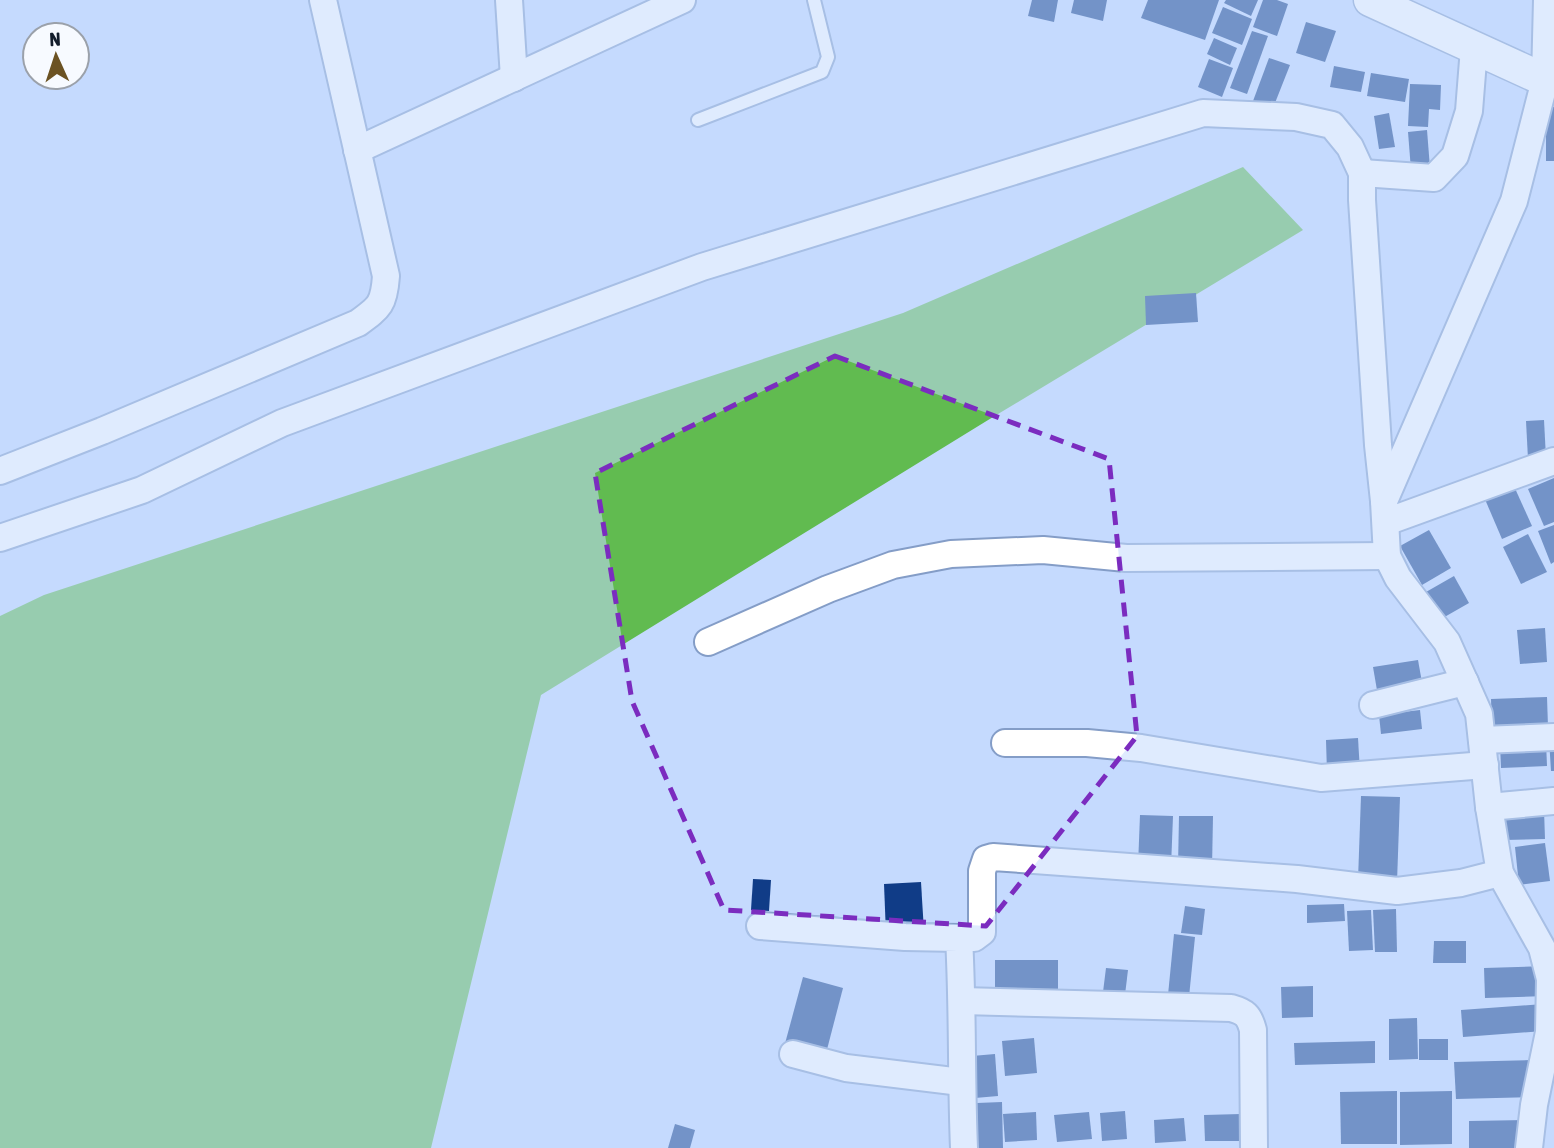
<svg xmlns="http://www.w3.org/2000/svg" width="1554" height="1148" font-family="'Asap Condensed',sans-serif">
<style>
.water{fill:#61bb50}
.building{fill:#103c87}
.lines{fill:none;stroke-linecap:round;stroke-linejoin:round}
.service-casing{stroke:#849dc7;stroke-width:16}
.minor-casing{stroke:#849dc7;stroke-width:30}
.tertiary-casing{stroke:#849dc7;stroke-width:35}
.service{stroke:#fff;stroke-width:12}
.minor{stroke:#fff;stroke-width:26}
.tertiary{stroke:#fff;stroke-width:32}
.marked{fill:none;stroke:#7b2cbf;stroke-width:5;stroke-dasharray:14 9;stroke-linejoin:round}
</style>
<rect width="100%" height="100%" fill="#c5dafe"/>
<path class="water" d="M 1243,167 L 1303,230 L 993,417 L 541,695 L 431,1148 L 0,1148 L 0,616 L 44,595 L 903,313 Z"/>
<g class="building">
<path d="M 1032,0 L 1058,0 L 1054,22 L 1028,16 Z"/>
<path d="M 1074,0 L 1107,0 L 1103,21 L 1071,13 Z"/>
<path d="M 1148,0 L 1219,0 L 1205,40 L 1141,18 Z"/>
<path d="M 1226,0 L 1258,0 L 1251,16 L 1224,3 Z"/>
<path d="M 1263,0 L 1277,0 L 1288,4 L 1277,36 L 1253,27 Z"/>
<path d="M 1223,7 L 1252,19 L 1242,45 L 1212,33 Z"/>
<path d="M 1306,22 L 1336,31 L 1325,62 L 1296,53 Z"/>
<path d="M 1252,31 L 1268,36 L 1247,94 L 1230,88 Z"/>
<path d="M 1214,38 L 1237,48 L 1230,65 L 1207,54 Z"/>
<path d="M 1269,58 L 1290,65 L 1273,108 L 1253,101 Z"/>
<path d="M 1209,59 L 1233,68 L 1222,97 L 1198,87 Z"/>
<path d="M 1334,66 L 1365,72 L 1361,92 L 1330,87 Z"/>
<path d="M 1371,73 L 1409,79 L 1405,102 L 1367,96 Z"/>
<path d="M 1410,84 L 1441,85 L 1440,110 L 1429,109 L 1428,127 L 1408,126 Z"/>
<rect x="1546" y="107" width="8" height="54"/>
<path d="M 1389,113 L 1395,147 L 1379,149 L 1374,116 Z"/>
<path d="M 1427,130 L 1430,168 L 1411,170 L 1408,132 Z"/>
<path d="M 1196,293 L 1198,322 L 1146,325 L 1145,296 Z"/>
<path d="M 1544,420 L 1546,458 L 1528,459 L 1526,421 Z"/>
<path d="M 1554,478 L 1554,522 L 1544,526 L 1528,489 Z"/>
<path d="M 1513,484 L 1532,526 L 1502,539 L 1484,497 Z"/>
<path d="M 1554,525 L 1554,562 L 1551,564 L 1538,531 Z"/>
<path d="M 1429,530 L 1451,568 L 1422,585 L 1400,546 Z"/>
<path d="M 1528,534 L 1547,572 L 1521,584 L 1503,547 Z"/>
<path d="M 1454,576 L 1469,603 L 1441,619 L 1426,592 Z"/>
<path d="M 1545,628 L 1547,662 L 1520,664 L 1517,630 Z"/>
<path d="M 1418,660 L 1423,688 L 1378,696 L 1373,667 Z"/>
<path d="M 1547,697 L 1548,727 L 1492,729 L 1491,699 Z"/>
<path d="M 1420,710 L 1422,729 L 1381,734 L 1379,715 Z"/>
<path d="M 1358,738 L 1360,772 L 1327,773 L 1326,740 Z"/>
<path d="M 1549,739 L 1554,739 L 1554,771 L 1551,771 Z"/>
<path d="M 1546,742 L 1547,766 L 1501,768 L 1500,744 Z"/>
<path d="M 1361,796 L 1400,797 L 1397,882 L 1358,880 Z"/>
<path d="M 1544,810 L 1545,839 L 1504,840 L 1504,811 Z"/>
<path d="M 1140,815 L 1173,816 L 1171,867 L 1138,866 Z"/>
<path d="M 1179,816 L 1213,816 L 1212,868 L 1178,867 Z"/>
<path d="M 1545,843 L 1550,881 L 1519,885 L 1515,847 Z"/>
<path d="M 753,879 L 771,880 L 769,911 L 751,910 Z"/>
<path d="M 921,882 L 924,932 L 886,934 L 884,884 Z"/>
<path d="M 1344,904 L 1345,921 L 1307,923 L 1307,905 Z"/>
<path d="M 1185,906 L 1205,909 L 1202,935 L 1181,933 Z"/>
<path d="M 1396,909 L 1397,952 L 1375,952 L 1373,910 Z"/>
<path d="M 1371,910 L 1373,950 L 1349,951 L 1347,911 Z"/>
<path d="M 1174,934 L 1195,937 L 1189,997 L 1168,995 Z"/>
<path d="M 1434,941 L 1466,941 L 1466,963 L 1433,963 Z"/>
<path d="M 995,960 L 1058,960 L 1058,997 L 995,998 Z"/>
<path d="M 1546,966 L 1546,996 L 1485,998 L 1484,968 Z"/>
<path d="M 1106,968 L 1128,970 L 1124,1003 L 1102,1000 Z"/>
<path d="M 803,977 L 843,988 L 824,1061 L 783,1051 Z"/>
<path d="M 1313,986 L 1313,1017 L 1282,1018 L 1281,987 Z"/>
<path d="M 1543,1004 L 1544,1031 L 1463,1037 L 1461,1010 Z"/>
<path d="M 1417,1018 L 1418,1059 L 1389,1060 L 1389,1019 Z"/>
<path d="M 1034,1038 L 1037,1073 L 1005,1076 L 1002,1041 Z"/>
<rect x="1419" y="1039" width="29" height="21"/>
<path d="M 1375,1041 L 1375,1063 L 1295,1065 L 1294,1043 Z"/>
<path d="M 995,1054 L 998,1096 L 975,1098 L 972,1056 Z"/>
<path d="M 1531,1060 L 1533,1097 L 1456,1099 L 1454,1062 Z"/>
<path d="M 1397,1091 L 1397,1144 L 1341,1144 L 1340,1092 Z"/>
<path d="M 1452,1091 L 1452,1144 L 1400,1145 L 1400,1092 Z"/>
<path d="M 1002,1102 L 1003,1148 L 978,1148 L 977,1103 Z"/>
<path d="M 1125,1111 L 1127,1139 L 1102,1141 L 1100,1113 Z"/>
<path d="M 1036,1112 L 1037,1140 L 1005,1142 L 1003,1114 Z"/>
<path d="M 1089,1112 L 1092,1139 L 1057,1142 L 1054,1115 Z"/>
<path d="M 1241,1114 L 1241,1141 L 1205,1141 L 1204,1115 Z"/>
<path d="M 1184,1118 L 1186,1141 L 1155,1143 L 1154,1120 Z"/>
<path d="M 1526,1120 L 1527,1148 L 1469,1148 L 1469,1121 Z"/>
<path d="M 675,1124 L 695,1130 L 690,1148 L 668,1148 Z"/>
</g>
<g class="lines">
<defs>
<path id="service" d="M 698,120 L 822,72 L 828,57 L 814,0"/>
<g id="minor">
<path d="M 509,0 L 514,78"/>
<path d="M 357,150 L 682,0"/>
<path d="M 1362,173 L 1434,178 L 1455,156 L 1469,111 L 1474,48"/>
<path d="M 0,471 L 102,431 L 358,323 C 380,307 384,304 386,276 L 323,0"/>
<path d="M 1386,522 L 1554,461"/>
<path d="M 0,538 L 142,490 L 282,423 L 702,267 L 1203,113 L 1296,117 L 1332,125 L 1350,147 L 1362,173 L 1362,200 L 1378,445 L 1384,501"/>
<path d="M 708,642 L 828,589 L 893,565 L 951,554 L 1043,550 L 1126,558 L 1387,556"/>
<path d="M 1373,705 L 1465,682"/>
<path d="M 1482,740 L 1554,737"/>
<path d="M 1005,743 L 1087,743 L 1141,748 L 1321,778 L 1485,765"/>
<path d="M 1489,807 L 1554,801"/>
<path d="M 760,926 L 905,937 L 959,938 C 963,1008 961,1078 964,1148"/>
<path d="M 959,938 L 974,938 L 982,932 L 982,871 L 986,859 L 993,857 L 1297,879 L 1397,891 L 1461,883 L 1500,873"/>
<path d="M 962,1001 L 1231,1008 C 1245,1012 1249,1015 1253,1030 L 1254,1148"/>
<path d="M 793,1054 L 846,1068 L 961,1082"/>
<path d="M 1529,1148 L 1534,1105 L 1549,1032 L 1550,979 L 1542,948 L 1500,873 L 1489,807 L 1479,714 L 1447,642 L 1398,578 L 1387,556 L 1384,501 L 1514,201 L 1545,80 L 1547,0"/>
</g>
<path id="tertiary" d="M 1370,0 L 1545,80 L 1554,80"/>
</defs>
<use href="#service" class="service-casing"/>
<use href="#minor" class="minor-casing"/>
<use href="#tertiary" class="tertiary-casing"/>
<use href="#service" class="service"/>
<use href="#minor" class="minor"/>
<use href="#tertiary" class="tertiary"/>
</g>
<path d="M0 0H1554V1148H0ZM 835,356 L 1109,459 L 1137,736 L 986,926 L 724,910 L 632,701 L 595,473 Z" fill="#c5dafe" fill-opacity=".55" fill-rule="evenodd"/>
<path class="marked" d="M 835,356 L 1109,459 L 1137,736 L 986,926 L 724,910 L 632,701 L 595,473 Z"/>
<g transform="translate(56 56) rotate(357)"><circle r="33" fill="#f7faff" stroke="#9ba1aa" stroke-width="2"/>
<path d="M0-5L12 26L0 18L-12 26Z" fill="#6b5223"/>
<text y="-10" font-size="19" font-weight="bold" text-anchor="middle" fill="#121c2b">N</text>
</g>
</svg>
